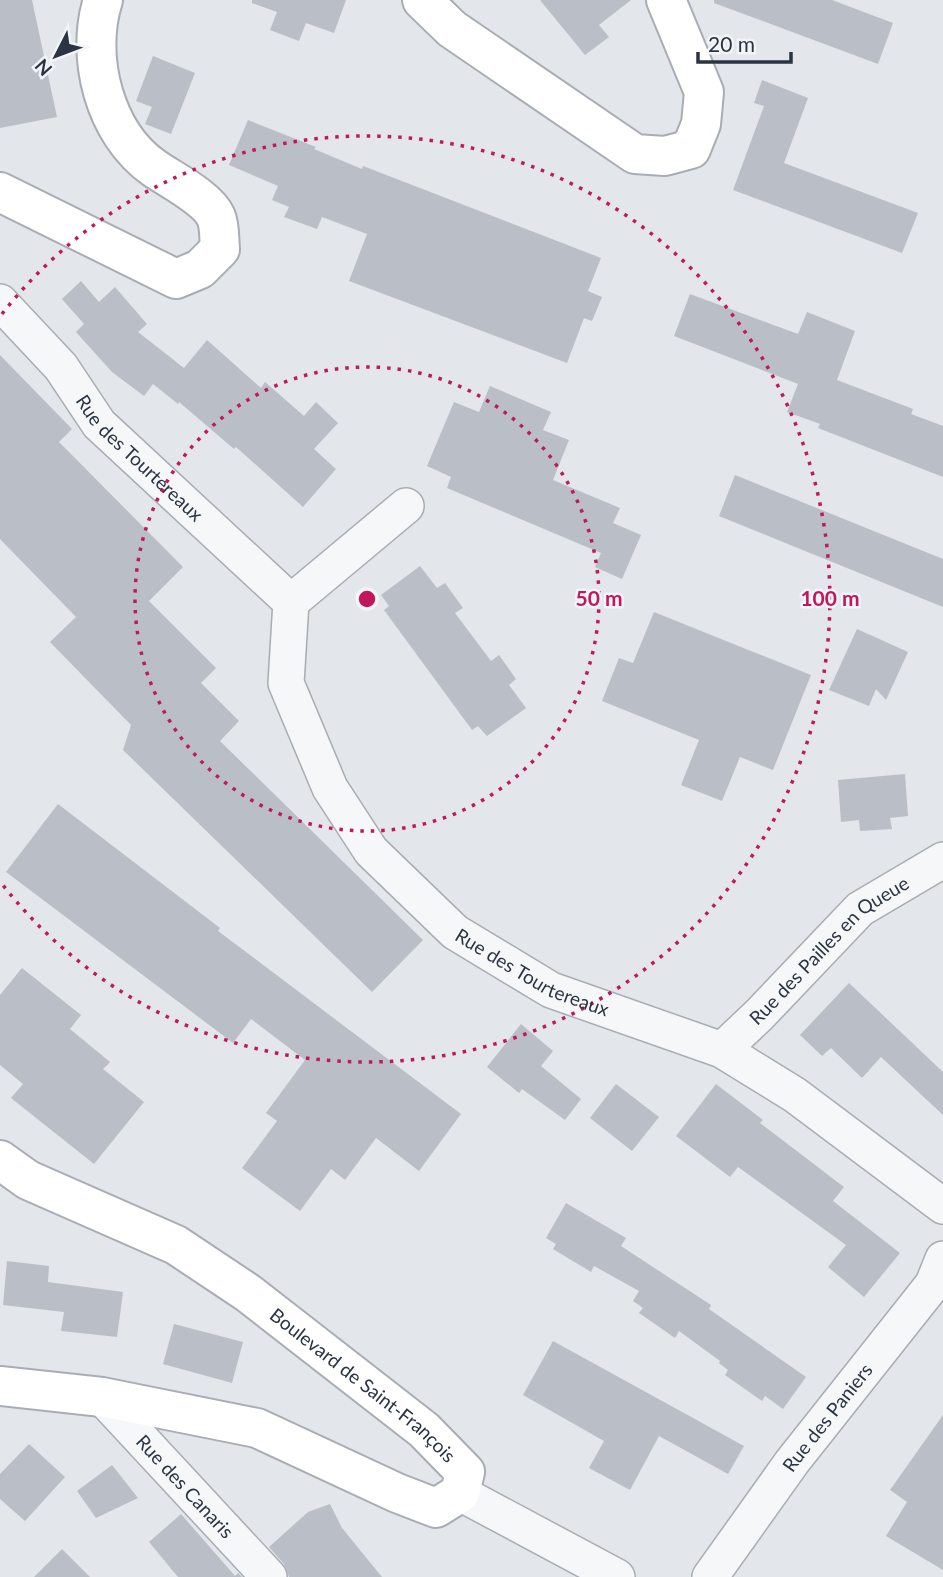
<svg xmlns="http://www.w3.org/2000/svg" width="943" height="1577" font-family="Lato,sans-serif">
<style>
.building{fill:#babfc7}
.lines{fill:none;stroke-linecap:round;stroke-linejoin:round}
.street-casing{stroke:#a8adb4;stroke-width:38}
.secondary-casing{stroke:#a8adb4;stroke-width:42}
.street{stroke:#f5f7f9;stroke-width:35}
.secondary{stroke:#fff;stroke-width:38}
.ring{fill:none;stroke:#c2185b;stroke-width:3.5;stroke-dasharray:3.5 7}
.labels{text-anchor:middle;stroke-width:5;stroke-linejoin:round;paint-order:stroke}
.street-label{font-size:19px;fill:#2b3442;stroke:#f2f5f8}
.centre{fill:#c2185b;stroke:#f2f5f8;stroke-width:3.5}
.ring-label{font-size:21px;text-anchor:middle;font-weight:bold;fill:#c2185b;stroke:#f2f5f8;stroke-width:5;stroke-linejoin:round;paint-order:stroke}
</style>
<rect width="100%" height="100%" fill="#e3e6ea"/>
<g class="building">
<path d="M 0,0 L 32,0 L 57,117 L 0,128 Z"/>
<path d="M 252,0 L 346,0 L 334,33 L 306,23 L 299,41 L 270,30 L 277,12 L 252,3 Z"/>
<path d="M 540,0 L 631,0 L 599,25 L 609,37 L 585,55 Z"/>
<path d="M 714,0 L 832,0 L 893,23 L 878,64 L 714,3 Z"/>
<path d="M 153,56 L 195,73 L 171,134 L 145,124 L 152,107 L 136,101 Z"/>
<path d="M 762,80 L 808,98 L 784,163 L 918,213 L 902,253 L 733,190 L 764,106 L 754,103 Z"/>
<path d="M 248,120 L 316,147 L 314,149 L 362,169 L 363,166 L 601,258 L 588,291 L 602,297 L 592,321 L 584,318 L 567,363 L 349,281 L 367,234 L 322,217 L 317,229 L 284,217 L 289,207 L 272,200 L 278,186 L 229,165 Z"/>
<path d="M 81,281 L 99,302 L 115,287 L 147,324 L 138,332 L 184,368 L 207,340 L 261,388 L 265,382 L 304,416 L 316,402 L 338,423 L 314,449 L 336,469 L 303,507 L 236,447 L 234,449 L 179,402 L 178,404 L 153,384 L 144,396 L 112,372 L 76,332 L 84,324 L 62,299 Z"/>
<path d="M 690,294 L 798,334 L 807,312 L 855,331 L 837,380 L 913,409 L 911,414 L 943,426 L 943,477 L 818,428 L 820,424 L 787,412 L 798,384 L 674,336 Z"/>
<path d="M 0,355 L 72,429 L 59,442 L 183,567 L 149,601 L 216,668 L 201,683 L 239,721 L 220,741 L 423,940 L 372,992 L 123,750 L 131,725 L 50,642 L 76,617 L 0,539 Z"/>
<path d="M 490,386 L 551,412 L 543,430 L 569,440 L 553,480 L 620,508 L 613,523 L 641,535 L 622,579 L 595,567 L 601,553 L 447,488 L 451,477 L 427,466 L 454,402 L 479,412 Z"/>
<path d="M 735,475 L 943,559 L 943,607 L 719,516 Z"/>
<path d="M 420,566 L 437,588 L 445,583 L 463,608 L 455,613 L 491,661 L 499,655 L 516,679 L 509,685 L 526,708 L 487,736 L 478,726 L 472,730 L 384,610 L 389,606 L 381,595 Z"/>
<path d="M 654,612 L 811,675 L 773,770 L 740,757 L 722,801 L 681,785 L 699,740 L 602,701 L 619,658 L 633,663 Z"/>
<path d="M 857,629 L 908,652 L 886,700 L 876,689 L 869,706 L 829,690 Z"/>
<path d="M 905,774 L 908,816 L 890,818 L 892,829 L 860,831 L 859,820 L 841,822 L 838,780 Z"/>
<path d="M 58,804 L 220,928 L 218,931 L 461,1114 L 419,1171 L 376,1138 L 345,1180 L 331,1169 L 300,1211 L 242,1168 L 277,1121 L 266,1113 L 305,1060 L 251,1019 L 233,1043 L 6,872 Z"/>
<path d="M 22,968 L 81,1015 L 70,1029 L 110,1062 L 103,1069 L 144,1102 L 94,1164 L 11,1098 L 23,1084 L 0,1065 L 0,995 Z"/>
<path d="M 849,983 L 943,1072 L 943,1115 L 881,1057 L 862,1078 L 831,1048 L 822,1056 L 800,1035 Z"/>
<path d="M 521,1024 L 553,1051 L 541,1066 L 581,1099 L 565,1120 L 522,1089 L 519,1093 L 487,1067 Z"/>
<path d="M 616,1084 L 659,1117 L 632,1151 L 590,1118 Z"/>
<path d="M 716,1084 L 763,1120 L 760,1123 L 844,1187 L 833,1201 L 900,1253 L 864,1297 L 828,1267 L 846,1245 L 738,1167 L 730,1177 L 676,1136 Z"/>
<path d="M 566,1203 L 626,1238 L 621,1246 L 711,1305 L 709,1309 L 806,1377 L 783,1409 L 765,1396 L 762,1401 L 725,1375 L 728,1370 L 719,1363 L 720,1361 L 679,1331 L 675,1338 L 639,1313 L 643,1308 L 633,1301 L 639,1291 L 594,1266 L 591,1272 L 553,1249 L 556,1244 L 546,1238 Z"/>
<path d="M 7,1261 L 49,1266 L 48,1282 L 123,1292 L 117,1337 L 61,1331 L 64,1312 L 3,1305 Z"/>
<path d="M 174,1324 L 243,1342 L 232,1383 L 163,1364 Z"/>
<path d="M 553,1341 L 744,1446 L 728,1474 L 659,1436 L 630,1490 L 589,1468 L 604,1441 L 523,1395 Z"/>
<path d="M 943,1415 L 943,1570 L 886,1536 L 907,1502 L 890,1490 Z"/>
<path d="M 29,1444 L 65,1477 L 25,1521 L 0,1499 L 0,1474 Z"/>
<path d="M 112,1465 L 138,1498 L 96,1518 L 77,1491 Z"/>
<path d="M 330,1504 L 342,1528 L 382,1577 L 289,1577 L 284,1564 L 269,1547 L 308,1512 Z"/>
<path d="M 181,1514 L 235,1576 L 238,1573 L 242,1577 L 178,1577 L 149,1542 Z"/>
<path d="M 62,1549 L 90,1577 L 34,1577 Z"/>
</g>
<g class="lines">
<defs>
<g id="street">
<path id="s1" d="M 0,302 L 61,367 L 99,424 L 291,602 L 286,683 L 330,788 L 371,851 L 455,932 L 551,990 L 722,1050 L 795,1095 L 943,1206"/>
<path d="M 291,602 L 406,506"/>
<path id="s2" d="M 722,1050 L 759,1015 L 860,909 L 943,860"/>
<path id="s3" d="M 102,1397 L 269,1577"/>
<path d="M 460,1493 L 617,1577"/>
<path id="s4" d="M 710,1577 L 792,1462 L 933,1284 L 943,1259"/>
</g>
<g id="secondary">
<path d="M 422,0 L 452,29 L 635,154 L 665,156 L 691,149 L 701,124 L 704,92 L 666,0"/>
<path d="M 0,192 L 176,279 L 200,269 L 220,249 C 219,240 220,226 216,217 C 208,198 171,180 154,168 C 104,133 85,56 103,0"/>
<path id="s5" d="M 0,1160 L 28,1180 L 176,1245 L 248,1293 L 424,1430 L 465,1472 L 460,1493 L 436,1508 L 397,1493 L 257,1428 L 102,1397 L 0,1386"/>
</g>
</defs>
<use href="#street" class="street-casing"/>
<use href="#secondary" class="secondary-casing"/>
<use href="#street" class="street"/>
<use href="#secondary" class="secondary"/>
</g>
<g class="ring">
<circle cx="367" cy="599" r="232"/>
<path d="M2 314A463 463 0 1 1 2 884"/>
</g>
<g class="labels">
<g class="street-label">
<text dy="7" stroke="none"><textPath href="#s1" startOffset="210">Rue des Tourtereaux</textPath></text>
<text dy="7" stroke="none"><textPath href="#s2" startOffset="147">Rue des Pailles en Queue</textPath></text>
<text dy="7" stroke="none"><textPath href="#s1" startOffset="894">Rue des Tourtereaux</textPath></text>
<text dy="7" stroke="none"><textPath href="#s5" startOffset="430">Boulevard de Saint-François</textPath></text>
<text dy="7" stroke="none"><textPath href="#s4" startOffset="198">Rue des Paniers</textPath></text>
<text dy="7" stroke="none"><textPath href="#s3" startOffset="122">Rue des Canaris</textPath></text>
</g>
</g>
<circle cx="367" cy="599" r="10" class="centre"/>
<g class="ring-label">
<text x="599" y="606">50 m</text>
<text x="830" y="606">100 m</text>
</g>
<g transform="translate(56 56) rotate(228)" stroke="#f2f5f8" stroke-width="5" paint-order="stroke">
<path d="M0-5L12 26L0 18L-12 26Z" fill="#2b3442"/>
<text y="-10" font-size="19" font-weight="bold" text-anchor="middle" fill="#2b3442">N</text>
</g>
<path d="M698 52v10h93v-10" fill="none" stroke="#2b3442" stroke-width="3.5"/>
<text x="708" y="52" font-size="21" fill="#2b3442" stroke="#f2f5f8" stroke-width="5" paint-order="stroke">20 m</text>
</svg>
